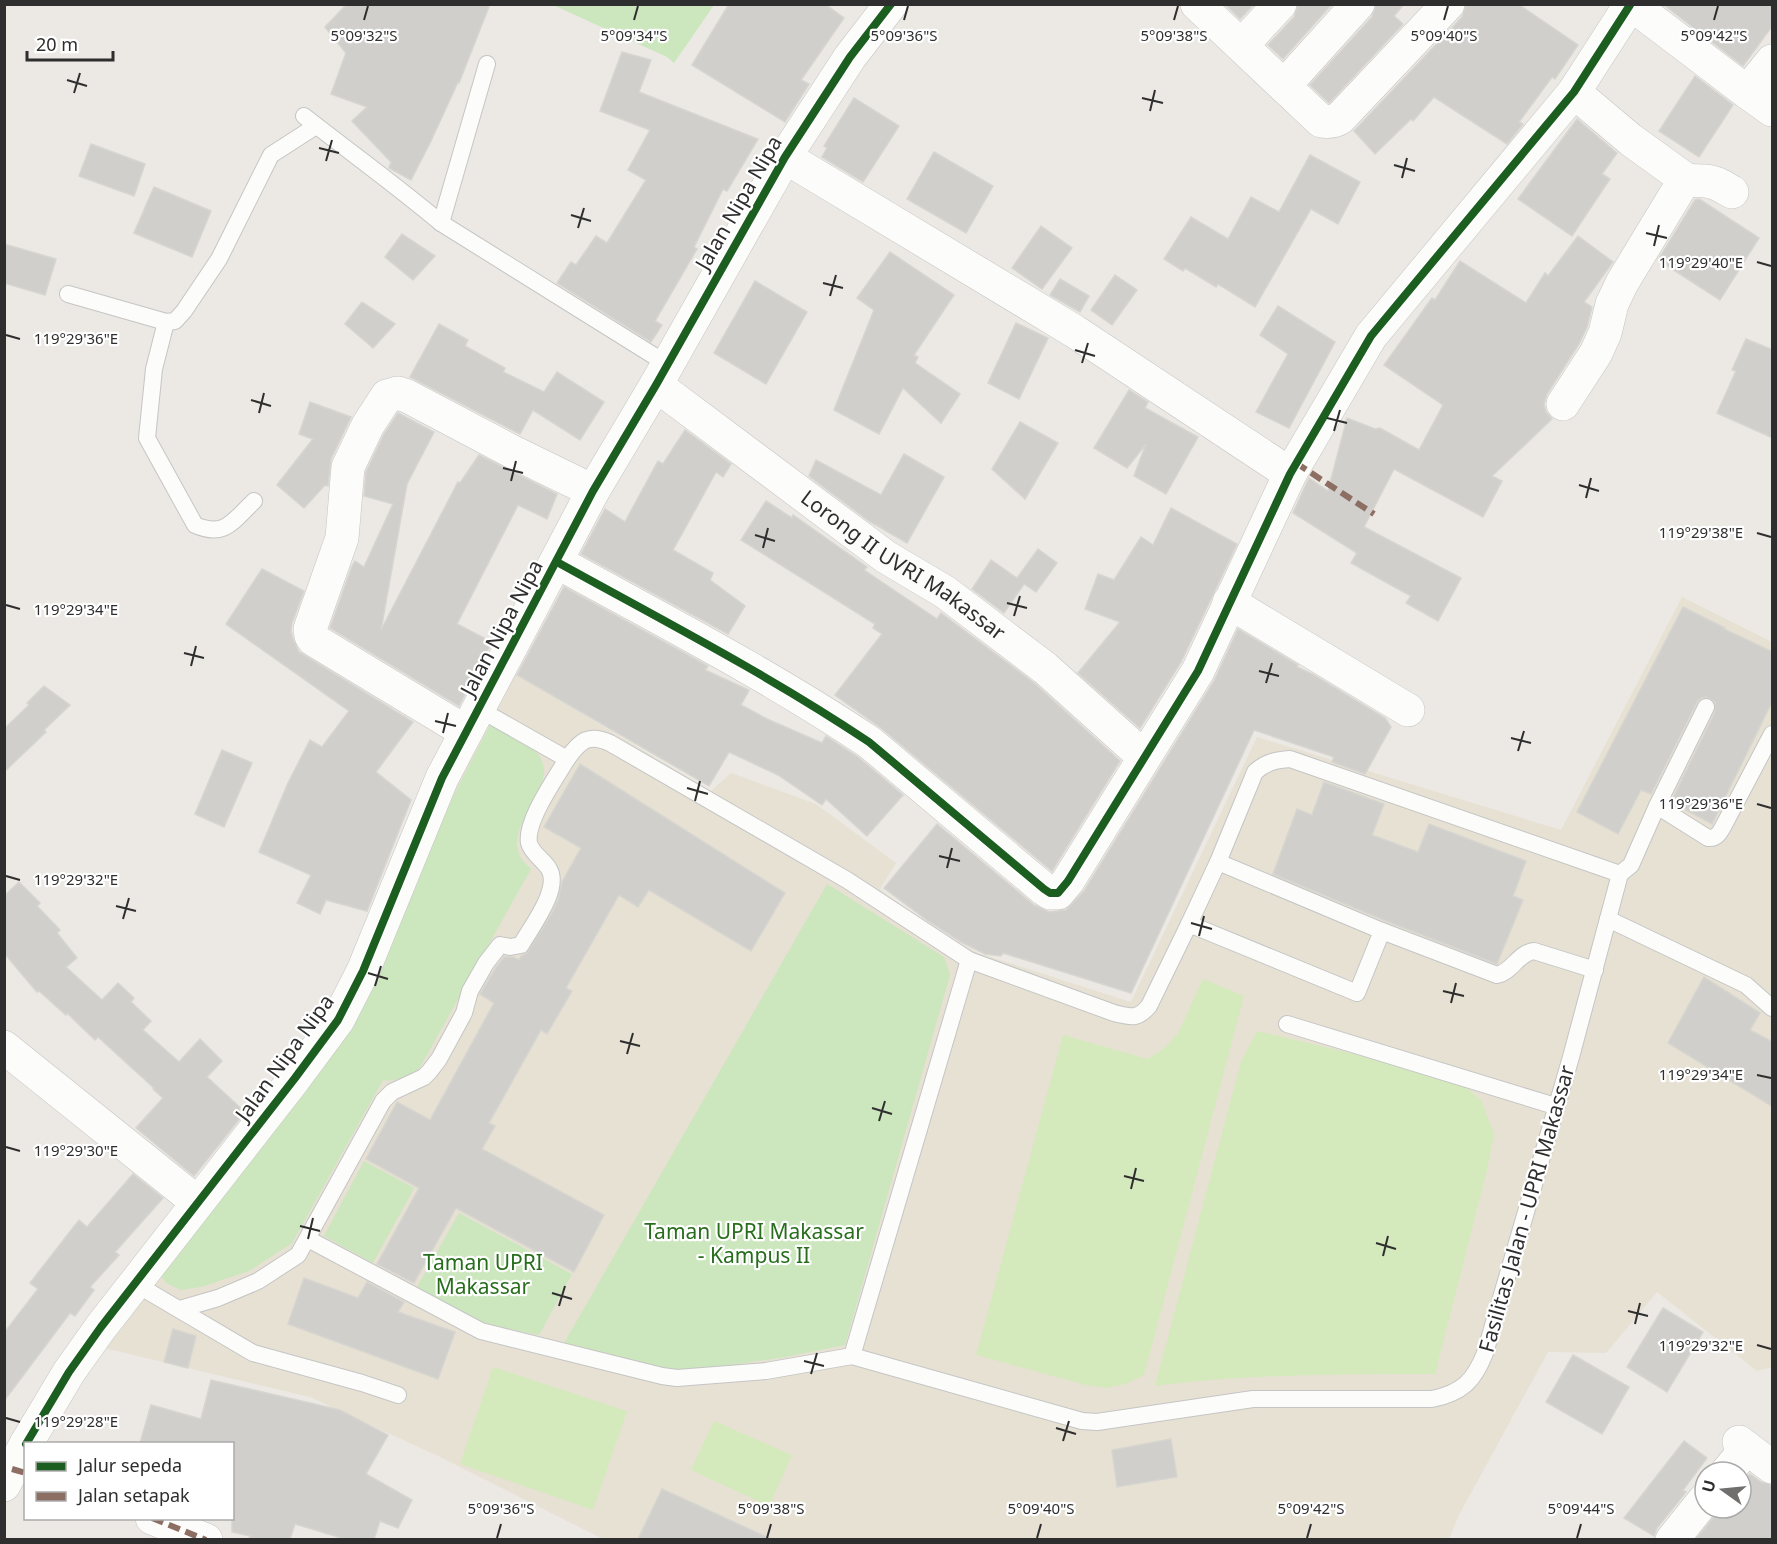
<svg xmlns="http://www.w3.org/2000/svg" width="1777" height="1544" font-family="'Noto Sans',sans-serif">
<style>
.education{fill:#e6e1d3}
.green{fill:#cce6be}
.pitch{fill:#d5eabc}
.building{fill:#d1cfcb;stroke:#d7d5d0;stroke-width:1.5}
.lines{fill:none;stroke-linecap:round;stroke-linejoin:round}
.lane-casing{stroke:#c5c5c5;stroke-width:18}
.street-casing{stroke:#c5c5c5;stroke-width:34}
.secondary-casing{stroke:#c5c5c5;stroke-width:34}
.lane{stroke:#fcfcfb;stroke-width:16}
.street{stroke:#fcfcfb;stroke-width:33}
.secondary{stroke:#fcfcfb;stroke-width:33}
.quiet{stroke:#8d6e63;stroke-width:6;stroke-dasharray:12 6;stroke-linecap:butt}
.cycleway-casing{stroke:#fff;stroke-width:11}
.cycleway{stroke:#1b5e20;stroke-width:8}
.ticks{fill:none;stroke:#2e2e2e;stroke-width:2}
.labels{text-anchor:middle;stroke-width:4.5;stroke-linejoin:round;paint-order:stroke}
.street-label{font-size:21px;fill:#2e2e2e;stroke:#fff}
.park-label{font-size:21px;fill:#276d1c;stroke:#fff}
.ticks-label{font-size:15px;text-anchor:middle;fill:#2e2e2e;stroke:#fff;stroke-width:4.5;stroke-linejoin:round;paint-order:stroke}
</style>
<rect width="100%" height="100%" fill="#ece9e4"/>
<path class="education" d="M 1682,597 L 1772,642 L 1772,1367 L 1757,1371 L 1657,1292 L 1606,1353 L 1548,1352 L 1459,1515 L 1449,1539 L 603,1539 L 440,1457 L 310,1397 L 100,1347 L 243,1166 L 443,804 L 511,671 L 711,791 L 731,773 L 816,804 L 896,863 L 880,889 L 923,922 L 978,953 L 1131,1002 L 1257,737 L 1561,830 Z"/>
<g class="green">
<path d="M 553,5 L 714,5 L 674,63 L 667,57 Z"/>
<path d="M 490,725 C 503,733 525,741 535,751 C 565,781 509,818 518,851 C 520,859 526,864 531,869 L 419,1069 C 407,1076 397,1082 383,1080 L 292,1243 L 249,1271 L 201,1287 L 181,1290 L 166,1283 L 158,1271 L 373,984 L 449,804 Z"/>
<path d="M 827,884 L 944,957 L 950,975 L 845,1345 L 785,1357 L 690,1371 L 676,1371 L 563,1345 Z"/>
<path d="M 364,1161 L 414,1188 L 373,1263 L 324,1236 Z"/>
<path d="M 459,1213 L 572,1274 L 539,1335 L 484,1324 L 417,1287 Z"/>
</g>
<g class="pitch">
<path d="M 1203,979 L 1244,996 L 1144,1375 L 1126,1384 L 1105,1388 L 1086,1385 L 976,1355 L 1063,1035 L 1148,1059 L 1166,1047 L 1178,1033 Z"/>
<path d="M 1257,1031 L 1455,1078 L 1481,1100 L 1494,1134 L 1486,1174 L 1435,1374 C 1341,1374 1248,1374 1155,1386 L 1241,1061 Z"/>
<path d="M 493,1367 L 627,1411 L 593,1510 L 460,1464 Z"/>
<path d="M 714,1421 L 792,1455 L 769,1506 L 691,1470 Z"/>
</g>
<g class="building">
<path d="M 347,4 L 490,4 L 459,83 L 458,82 L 431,141 L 411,180 L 389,168 L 391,162 L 352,121 L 367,107 L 331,94 L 346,53 L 325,27 Z"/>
<path d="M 729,4 L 825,4 L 844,18 L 801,80 L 809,84 L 785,122 L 692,65 Z"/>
<path d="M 1225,4 L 1254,4 L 1240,19 Z"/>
<path d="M 1298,4 L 1332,4 L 1283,59 L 1268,45 L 1294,17 Z"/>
<path d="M 1376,4 L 1404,4 L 1394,16 L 1403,24 L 1329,103 L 1310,85 L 1372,17 Z"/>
<path d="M 1466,4 L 1518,4 L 1578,45 L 1555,79 L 1552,77 L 1519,122 L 1523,124 L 1507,144 L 1434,97 L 1413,121 L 1411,119 L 1375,154 L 1354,131 L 1462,17 Z"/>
<path d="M 1663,4 L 1773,4 L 1773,25 L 1743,66 Z"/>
<path d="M 622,52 L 651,60 L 639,92 L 758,139 L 727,191 L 723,189 L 694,247 L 697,249 L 655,321 L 662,325 L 651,342 L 557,283 L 571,262 L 576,265 L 596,236 L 607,243 L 646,180 L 628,170 L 650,130 L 600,111 Z"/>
<path d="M 1695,76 L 1733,105 L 1699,157 L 1659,131 Z"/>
<path d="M 854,98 L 899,126 L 863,182 L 822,157 L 827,148 L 824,146 Z"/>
<path d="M 1577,119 L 1617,153 L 1602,174 L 1610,179 L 1572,236 L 1518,199 Z"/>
<path d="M 91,144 L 145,164 L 134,196 L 79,176 Z"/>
<path d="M 934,152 L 993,186 L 966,233 L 907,199 Z"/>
<path d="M 1310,155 L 1360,182 L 1338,224 L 1311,209 L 1255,307 L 1218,284 L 1216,287 L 1185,268 L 1183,271 L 1164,259 L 1191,217 L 1228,239 L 1251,197 L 1279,212 Z"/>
<path d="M 154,187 L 211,211 L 192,257 L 134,233 Z"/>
<path d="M 1699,199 L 1759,238 L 1720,300 L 1658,260 L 1695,200 Z"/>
<path d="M 1041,226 L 1072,248 L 1042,289 L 1012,268 Z"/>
<path d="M 402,234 L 435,256 L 413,280 L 385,257 Z"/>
<path d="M 1578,236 L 1613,262 L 1584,302 L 1592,307 L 1587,327 L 1579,344 L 1547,394 L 1544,404 L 1546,412 L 1552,419 L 1492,476 L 1502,481 L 1483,517 L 1394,469 L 1364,527 L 1461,578 L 1438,621 L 1406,603 L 1411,596 L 1351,563 L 1357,553 L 1293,513 L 1309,478 L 1328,491 L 1347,418 L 1375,429 L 1380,428 L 1419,450 L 1443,405 L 1384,365 L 1432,298 L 1435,300 L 1460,261 L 1526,303 L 1545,273 L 1548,276 Z"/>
<path d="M 4,244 L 56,259 L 45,295 L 4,283 Z"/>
<path d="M 890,252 L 954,295 L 914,355 L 918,357 L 915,363 L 960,394 L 941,423 L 903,388 L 879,434 L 834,410 L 874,310 L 857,298 Z"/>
<path d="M 1115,275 L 1137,290 L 1112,325 L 1091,310 Z"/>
<path d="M 1060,279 L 1089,296 L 1080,312 L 1050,295 Z"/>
<path d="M 755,281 L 807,312 L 766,384 L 714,353 Z"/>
<path d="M 362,302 L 395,324 L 373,348 L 345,324 Z"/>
<path d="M 1278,306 L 1335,342 L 1289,428 L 1256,412 L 1288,354 L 1260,335 Z"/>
<path d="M 1016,323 L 1048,338 L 1019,399 L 988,383 Z"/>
<path d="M 439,324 L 468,340 L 465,346 L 505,368 L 503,372 L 544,392 L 557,372 L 604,402 L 580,440 L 533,410 L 520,434 L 410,377 Z"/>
<path d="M 1746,339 L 1773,350 L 1773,438 L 1717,413 L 1736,371 L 1732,370 Z"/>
<path d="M 1129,390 L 1148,402 L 1145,408 L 1198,437 L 1166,494 L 1134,476 L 1146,444 L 1127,468 L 1094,448 Z"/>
<path d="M 310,402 L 351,417 L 331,459 L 328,486 L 325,485 L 304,508 L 277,485 L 313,439 L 299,434 Z"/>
<path d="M 398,413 L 434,432 L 407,484 L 381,630 L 458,482 L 460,483 L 479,455 L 557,494 L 547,519 L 518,505 L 457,624 L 492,642 L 459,706 L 330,628 L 352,566 L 355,561 L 364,567 L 393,504 L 364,496 L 366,472 L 384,434 Z"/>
<path d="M 1020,422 L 1058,443 L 1025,499 L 992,469 Z"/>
<path d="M 685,430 L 731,464 L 723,477 L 716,472 L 673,550 L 713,573 L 710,580 L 745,606 L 728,634 L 581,554 L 605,509 L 625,522 L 658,461 L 663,464 Z"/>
<path d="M 904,454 L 944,477 L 907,543 L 869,521 L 809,476 L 816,460 L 881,495 Z"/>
<path d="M 766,501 L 792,518 L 793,515 L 867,567 L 864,570 L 937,619 L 941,613 L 1033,682 L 1120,761 L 1052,871 L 881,728 L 835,695 L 882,634 L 873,628 L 875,624 L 741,540 Z"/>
<path d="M 1171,508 L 1237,544 L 1181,662 L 1140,728 L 1078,673 L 1120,622 L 1085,609 L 1098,574 L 1114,580 L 1141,537 L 1153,545 Z"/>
<path d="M 1038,549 L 1057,563 L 1036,592 L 1024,584 L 1004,613 L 972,589 L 991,560 L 1017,578 Z"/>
<path d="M 262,569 L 304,591 L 292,623 L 291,631 L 293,639 L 299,652 L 413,722 L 376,772 L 411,800 L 367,911 L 326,900 L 320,914 L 297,903 L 311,875 L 259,852 L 288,783 L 310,740 L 322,747 L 349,711 L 226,624 Z"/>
<path d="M 564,587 L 708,666 L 705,670 L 749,690 L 741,705 L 767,719 L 822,743 L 826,736 L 858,757 L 903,795 L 867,836 L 826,799 L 822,805 L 778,775 L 729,752 L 709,786 L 517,675 Z"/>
<path d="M 1683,607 L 1725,628 L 1724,629 L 1773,652 L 1773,700 L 1712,824 L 1671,802 L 1715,712 L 1715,702 L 1706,697 L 1701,698 L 1697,702 L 1651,794 L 1641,790 L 1618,834 L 1577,812 Z"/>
<path d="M 1238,629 L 1298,665 L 1297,667 L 1314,675 L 1385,718 L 1391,727 L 1365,774 L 1332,762 L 1334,757 L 1254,730 L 1131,993 L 1003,953 L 1001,956 L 985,954 L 961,942 L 928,921 L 884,888 L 937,824 L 1034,905 L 1049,912 L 1066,910 L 1084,891 L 1214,681 Z"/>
<path d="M 44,686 L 70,705 L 44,730 L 46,732 L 4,772 L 4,729 L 29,705 L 27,703 Z"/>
<path d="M 222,750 L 252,763 L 224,827 L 195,814 Z"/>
<path d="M 580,764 L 785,893 L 751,951 L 649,890 L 638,907 L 619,895 L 566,988 L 572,991 L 547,1034 L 541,1030 L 489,1123 L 495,1126 L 482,1149 L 604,1215 L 574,1272 L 456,1208 L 414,1283 L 377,1264 L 419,1188 L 366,1159 L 397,1102 L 430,1120 L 494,1003 L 480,994 L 495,969 L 504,957 L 513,957 L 519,960 L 521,956 L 527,953 L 552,913 L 558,900 L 562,882 L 581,848 L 544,827 Z"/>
<path d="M 1324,782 L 1384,804 L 1372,835 L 1418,852 L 1429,824 L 1526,861 L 1513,896 L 1523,900 L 1497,964 L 1386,921 L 1273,874 L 1297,809 L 1312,815 Z"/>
<path d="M 19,882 L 40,903 L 37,906 L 60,930 L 57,933 L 77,958 L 66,967 L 102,1000 L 118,983 L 134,998 L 131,1002 L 151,1021 L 143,1030 L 179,1062 L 200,1039 L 222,1061 L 207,1077 L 245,1112 L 194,1176 L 136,1128 L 163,1098 L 153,1089 L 154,1088 L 98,1037 L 95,1040 L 67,1013 L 66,1015 L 39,991 L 37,992 L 4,953 L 4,896 Z"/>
<path d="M 1704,977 L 1760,1013 L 1750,1030 L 1773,1042 L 1773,1107 L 1668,1043 Z"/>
<path d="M 133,1174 L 163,1198 L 115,1252 L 119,1255 L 90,1287 L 94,1290 L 75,1316 L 70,1313 L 4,1401 L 4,1333 L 38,1289 L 30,1283 L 79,1220 L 87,1227 Z"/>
<path d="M 304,1278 L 358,1298 L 367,1282 L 404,1302 L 398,1312 L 455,1332 L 438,1379 L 288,1324 Z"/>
<path d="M 1663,1308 L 1703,1332 L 1667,1392 L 1627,1367 Z"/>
<path d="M 173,1329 L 196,1336 L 188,1368 L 164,1362 Z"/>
<path d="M 1573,1355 L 1629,1387 L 1602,1434 L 1546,1402 Z"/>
<path d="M 211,1380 L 340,1410 L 388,1435 L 366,1474 L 412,1500 L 398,1528 L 380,1521 L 374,1539 L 345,1539 L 295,1524 L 290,1539 L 249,1539 L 250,1536 L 232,1532 L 232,1443 L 140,1443 L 151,1405 L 201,1419 Z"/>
<path d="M 1171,1439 L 1177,1477 L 1117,1487 L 1112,1450 Z"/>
<path d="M 1684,1441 L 1707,1458 L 1683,1490 L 1686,1492 L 1657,1528 L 1654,1536 L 1624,1518 Z"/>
<path d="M 1750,1474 L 1761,1482 L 1773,1485 L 1773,1539 L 1696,1539 L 1721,1508 L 1741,1508 L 1741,1484 Z"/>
<path d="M 662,1489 L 771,1539 L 638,1539 Z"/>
</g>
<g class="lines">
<defs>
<g id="lane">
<path d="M 487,64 L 441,223 L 667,364"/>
<path d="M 304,116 C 350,152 397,186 441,223"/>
<path d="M 68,294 L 166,322 L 175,321 L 184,311 L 219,259 L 271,155 L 316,126"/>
<path d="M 166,322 L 154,369 L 147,438 L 195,525 C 225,538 233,521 254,501"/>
<path d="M 479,709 L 567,759 C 580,741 588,733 610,743 L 847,880 L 969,960 L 1114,1013 C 1131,1017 1137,1020 1149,1006 L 1189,924 L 1357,993 L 1382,931 L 1218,862"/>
<path d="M 1657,806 L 1708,838 C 1717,839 1720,832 1724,825 L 1772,734"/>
<path d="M 1608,919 L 1746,985 L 1772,1008"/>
<path d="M 1189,924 L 1218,862 L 1255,772 C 1266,762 1276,760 1290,759 L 1620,874 L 1631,865 L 1657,806 L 1706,707"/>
<path d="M 1382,931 L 1497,975 C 1512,972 1518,953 1534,951 L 1595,970"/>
<path d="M 1287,1024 L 1555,1106"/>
<path d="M 308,1239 L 481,1331 L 662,1376 L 677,1378 L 766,1371 L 852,1356 L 969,960"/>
<path d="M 134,1283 L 253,1353 L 362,1383 L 398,1395"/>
<path d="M 180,1309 L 218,1298 L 258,1281 L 298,1255 L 383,1101 L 392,1092 L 424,1077 L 429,1072 L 439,1059 L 464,1013 L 470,991 L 486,963 L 500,945 L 510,947 L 521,945 C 531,927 561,889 549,869 C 544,860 532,854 529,843 C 525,821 556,778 567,759"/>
<path d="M 852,1356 L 1082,1421 L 1097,1422 L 1253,1399 L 1432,1399 C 1462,1393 1474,1381 1485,1353 L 1571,1057 L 1620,874"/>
</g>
<g id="street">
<path d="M 1197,4 L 1321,121 C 1328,122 1334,122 1340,118 L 1448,4"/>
<path d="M 1631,4 L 1747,92 L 1772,61"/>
<path d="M 1242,45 L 1280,4"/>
<path d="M 1284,86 L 1358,4"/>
<path d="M 1574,92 L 1631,140 L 1685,179 C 1692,182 1697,180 1704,181 C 1715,181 1723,187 1732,192"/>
<path d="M 1747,92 L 1772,110"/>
<path d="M 785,157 L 1074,331 L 1290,474"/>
<path id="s1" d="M 656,385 L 886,557 L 945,592 L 1045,668 L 1143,756"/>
<path d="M 1563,404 L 1596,353 L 1605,333 L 1612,304 L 1622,283 L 1685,179"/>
<path d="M 557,562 C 662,620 769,675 869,742 L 1044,889 L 1050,893 L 1058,893 L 1068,881 L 1198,671 L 1290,474 L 1371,336 L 1574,92 L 1630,5"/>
<path d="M 1229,602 L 1408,710"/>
<path d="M 466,732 L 314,640 L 311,636 L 310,629 L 342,538 L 348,467 L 368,425 L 387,396 L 398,393 L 407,396 L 511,451 L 593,491"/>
<path d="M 4,1047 L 197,1202"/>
<path d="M 1739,1442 L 1772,1467"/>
<path d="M 1727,1472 L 1747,1448"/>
<path d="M 152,1518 L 206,1540"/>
<path d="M 1672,1540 L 1705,1499"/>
</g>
<g id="secondary">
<path d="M 26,1444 L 69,1372 L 101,1327 L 295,1078 L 338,1020 L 363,971 L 442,778 L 593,491 L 656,385 L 785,157 L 850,57 L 891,4"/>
<path d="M 4,1485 L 26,1444"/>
</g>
</defs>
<use href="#lane" class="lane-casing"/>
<use href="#street" class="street-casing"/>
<use href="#secondary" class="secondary-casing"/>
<use href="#lane" class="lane"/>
<use href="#street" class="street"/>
<use href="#secondary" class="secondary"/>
<g class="quiet">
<path d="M 1296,463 L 1374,514"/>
<path d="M 12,1469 L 26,1473"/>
<path d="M 152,1518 L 206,1540"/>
</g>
<defs>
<g id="cycleway">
<path d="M 557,562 C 662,620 769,675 869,742 L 1044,889 L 1050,893 L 1058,893 L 1068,881 L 1198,671 L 1290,474 L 1371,336 L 1574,92 L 1630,5"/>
<path d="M 26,1444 L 69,1372 L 101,1327 L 295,1078 L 338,1020 L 363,971 L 442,778 L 593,491 L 656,385 L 785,157 L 850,57 L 891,4"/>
</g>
</defs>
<use href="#cycleway" class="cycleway-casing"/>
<use href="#cycleway" class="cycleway"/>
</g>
<path class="ticks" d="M 364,20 L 368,6M 634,20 L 638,6M 904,20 L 908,6M 1174,20 L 1178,6M 1444,20 L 1448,6M 1714,20 L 1718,6M 67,80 L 87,86M 74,93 L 80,73M 1142,98 L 1163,103M 1150,111 L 1155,90M 319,148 L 339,153M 326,161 L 332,140M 1394,165 L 1415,171M 1402,178 L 1407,158M 571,215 L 591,221M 578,228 L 584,208M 1646,233 L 1667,238M 1654,246 L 1659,225M 1757,262 L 1771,266M 823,283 L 843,288M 830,296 L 836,275M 6,335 L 20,339M 1075,350 L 1095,356M 1082,363 L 1088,343M 251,400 L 271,406M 259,413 L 264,393M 1327,418 L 1347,423M 1334,431 L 1340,410M 503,468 L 523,473M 511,481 L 516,461M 1579,485 L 1599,491M 1586,498 L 1591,478M 1757,533 L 1771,537M 755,535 L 775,541M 763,548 L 768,528M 1007,603 L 1027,608M 6,605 L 20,609M 1014,616 L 1020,596M 184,653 L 204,658M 191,666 L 196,646M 1259,671 L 1279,676M 1266,683 L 1272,663M 435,721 L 456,726M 443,733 L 448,713M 1511,738 L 1531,743M 1518,751 L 1524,731M 687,788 L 708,794M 695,801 L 700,781M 1757,804 L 1771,808M 939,856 L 960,861M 947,868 L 952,848M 6,876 L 20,880M 116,906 L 136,911M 123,919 L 129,898M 1191,923 L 1212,929M 1199,936 L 1204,916M 368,973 L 388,979M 375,986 L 381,966M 1443,991 L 1464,996M 1451,1003 L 1456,983M 620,1041 L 640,1046M 627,1054 L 633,1033M 1757,1075 L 1771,1078M 872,1108 L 892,1114M 879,1121 L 885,1101M 6,1147 L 20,1151M 1124,1176 L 1144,1181M 1131,1189 L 1136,1168M 300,1226 L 320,1231M 308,1239 L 313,1218M 1376,1243 L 1396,1249M 1383,1256 L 1388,1236M 552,1293 L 572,1299M 559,1306 L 565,1286M 1628,1311 L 1648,1316M 1635,1324 L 1640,1303M 1757,1345 L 1771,1349M 804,1361 L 824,1366M 811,1374 L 817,1353M 6,1418 L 20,1422M 1056,1428 L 1076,1434M 1063,1441 L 1069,1421M 497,1538 L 501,1524M 767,1538 L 771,1524M 1037,1538 L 1041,1524M 1307,1538 L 1311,1524M 1577,1538 L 1581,1524"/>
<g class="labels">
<g class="street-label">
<text transform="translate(739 203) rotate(-60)" y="7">Jalan Nipa Nipa</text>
<text dy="7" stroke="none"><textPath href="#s1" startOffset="306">Lorong II UVRI Makassar</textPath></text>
<text transform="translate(502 628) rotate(-62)" y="7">Jalan Nipa Nipa</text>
<text transform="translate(285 1058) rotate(-54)" y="7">Jalan Nipa Nipa</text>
<text transform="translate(1527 1209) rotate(-74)" y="7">Fasilitas Jalan - UPRI Makassar</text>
</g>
<g class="park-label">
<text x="754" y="1239">Taman UPRI Makassar<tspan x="754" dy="24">- Kampus II</tspan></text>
<text x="483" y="1270">Taman UPRI<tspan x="483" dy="24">Makassar</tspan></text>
</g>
</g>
<g class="ticks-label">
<text x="634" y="41">5°09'34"S</text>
<text x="904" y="41">5°09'36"S</text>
<text x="1174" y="41">5°09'38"S</text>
<text x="1444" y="41">5°09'40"S</text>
<text x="1714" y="41">5°09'42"S</text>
<text x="364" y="41">5°09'32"S</text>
<text x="1701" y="268">119°29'40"E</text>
<text x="76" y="344">119°29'36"E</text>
<text x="1701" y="538">119°29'38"E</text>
<text x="76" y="615">119°29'34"E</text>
<text x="1701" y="809">119°29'36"E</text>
<text x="76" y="885">119°29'32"E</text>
<text x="1701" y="1080">119°29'34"E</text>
<text x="76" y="1156">119°29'30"E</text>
<text x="1701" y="1351">119°29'32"E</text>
<text x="76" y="1427">119°29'28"E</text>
<text x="501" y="1514">5°09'36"S</text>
<text x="771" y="1514">5°09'38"S</text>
<text x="1041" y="1514">5°09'40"S</text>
<text x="1311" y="1514">5°09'42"S</text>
<text x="1581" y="1514">5°09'44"S</text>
</g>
<rect width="1777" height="1544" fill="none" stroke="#2e2e2e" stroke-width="12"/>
<rect x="24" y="1442" width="210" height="78" fill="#ffffff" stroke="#ababab" stroke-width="1.5"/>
<rect x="36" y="1462" width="30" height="9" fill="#1b5e20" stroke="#ababab" stroke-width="1.5"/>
<text x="78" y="1472" font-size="18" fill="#2e2e2e">Jalur sepeda</text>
<rect x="36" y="1492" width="30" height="9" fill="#8d6e63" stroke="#ababab" stroke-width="1.5"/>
<text x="78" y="1502" font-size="18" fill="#2e2e2e">Jalan setapak</text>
<g transform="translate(1723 1490) rotate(285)"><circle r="28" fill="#ffffff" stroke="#ababab" stroke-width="1.5"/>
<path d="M0-4.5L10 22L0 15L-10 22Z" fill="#706f6e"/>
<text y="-9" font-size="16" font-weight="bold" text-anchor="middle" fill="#2e2e2e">U</text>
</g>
<path d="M27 51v9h86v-9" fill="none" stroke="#2e2e2e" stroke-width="3"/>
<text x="36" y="51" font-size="18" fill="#2e2e2e" stroke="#ffffff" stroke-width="4.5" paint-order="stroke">20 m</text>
</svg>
